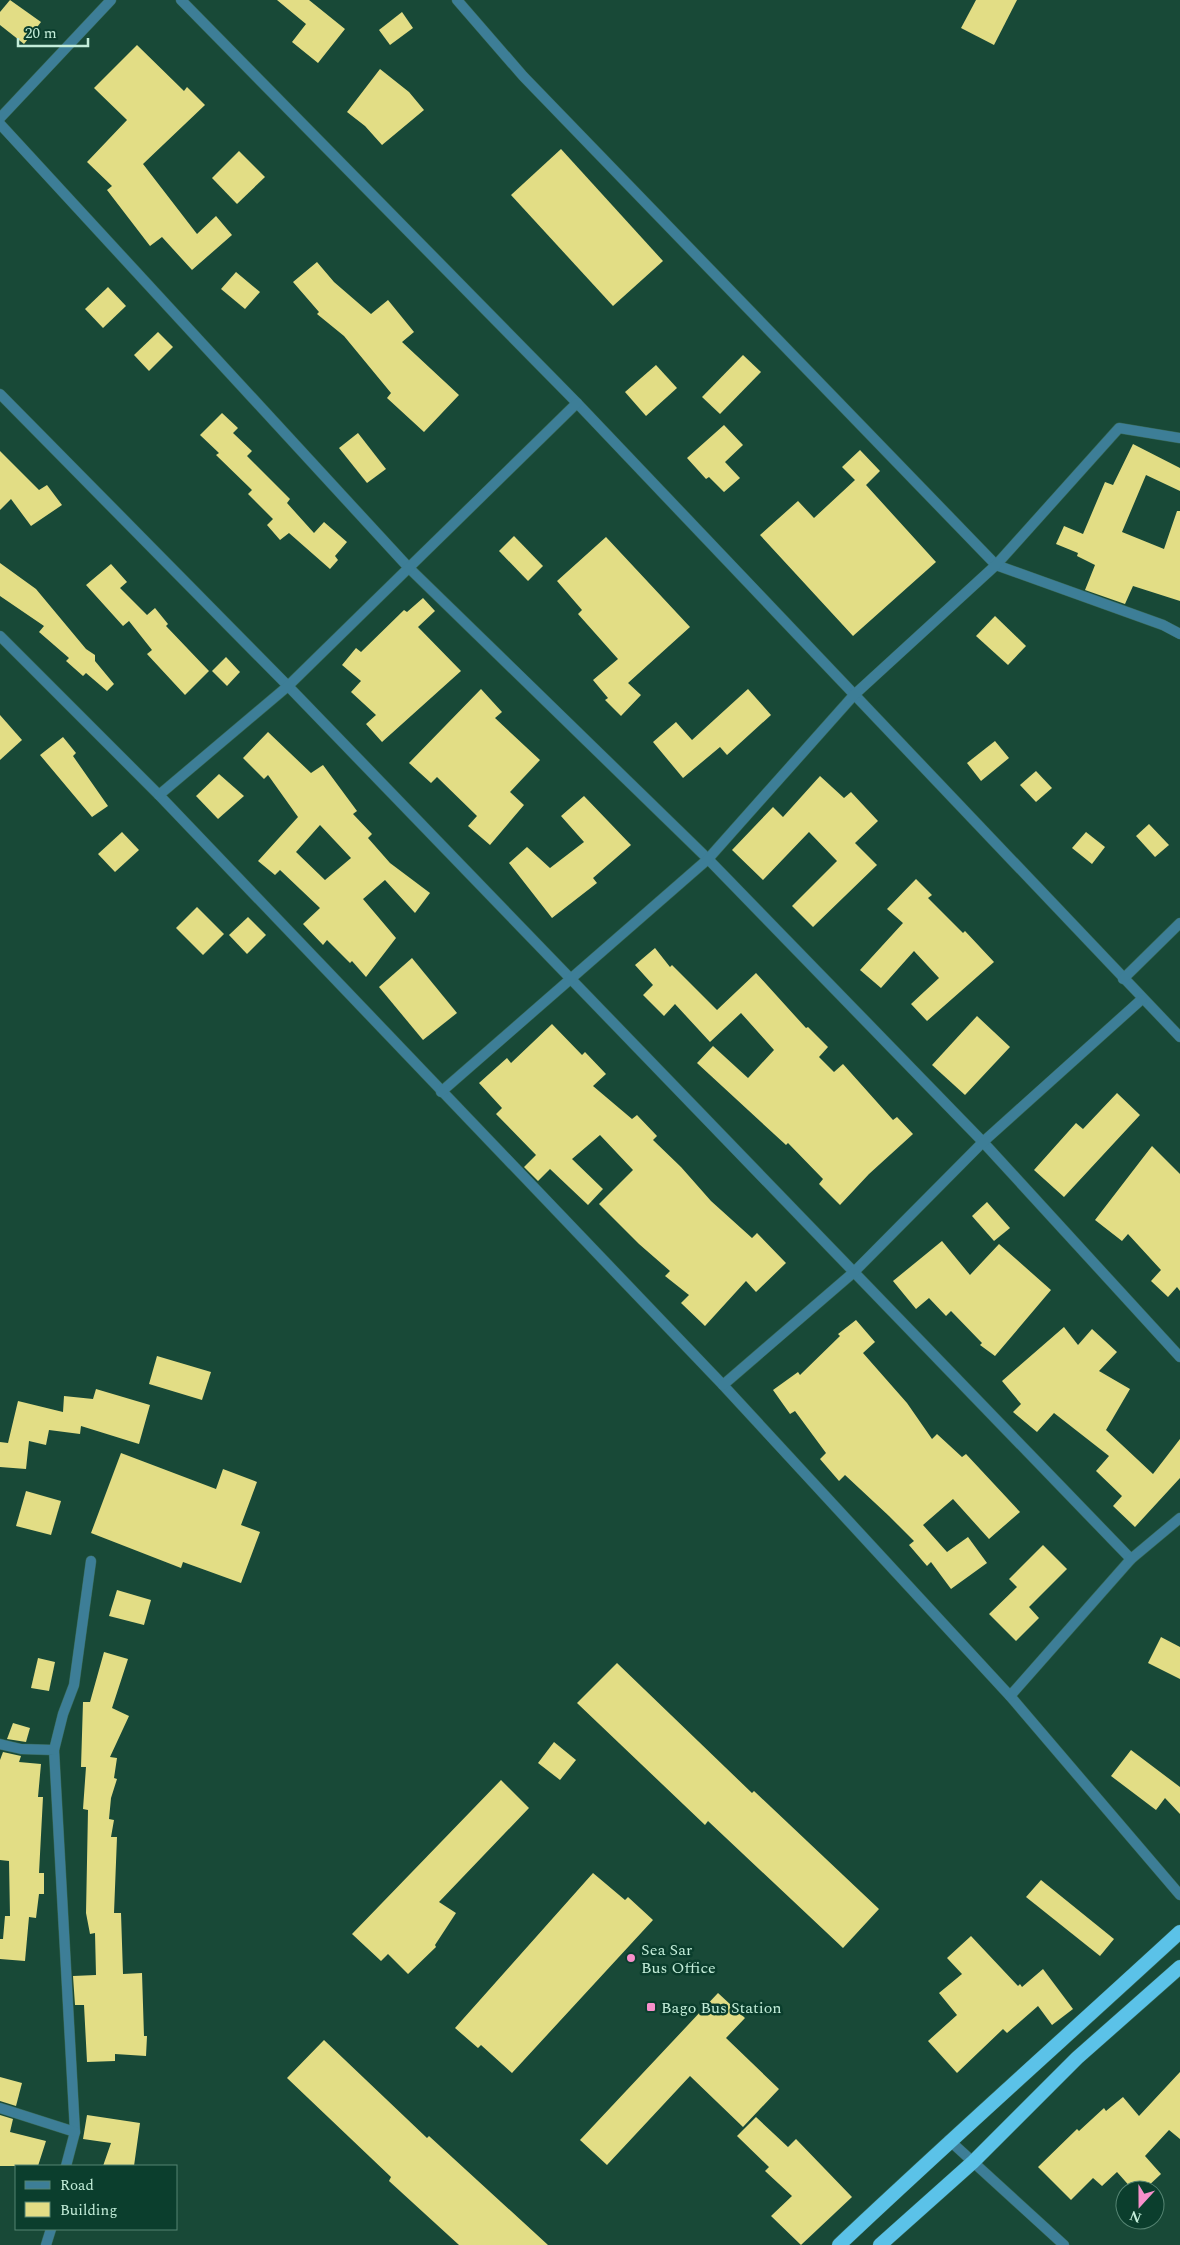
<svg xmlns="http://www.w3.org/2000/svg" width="1180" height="2245" font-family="Spectral,serif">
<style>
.building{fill:#e2dd85;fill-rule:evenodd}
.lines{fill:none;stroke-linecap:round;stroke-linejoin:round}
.minor-casing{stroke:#376754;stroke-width:11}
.trunk-casing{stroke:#376754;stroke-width:15}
.minor{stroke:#3d7e97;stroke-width:10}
.trunk{stroke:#5bc2e8;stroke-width:14}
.poi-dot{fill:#f890cb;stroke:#0b3e2d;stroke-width:2}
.labels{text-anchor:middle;stroke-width:5;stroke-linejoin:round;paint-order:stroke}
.poi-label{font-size:16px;fill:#c3edd9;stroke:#0b3e2d;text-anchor:start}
</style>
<rect width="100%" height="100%" fill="#184937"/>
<g class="building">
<path d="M 10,0 L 41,22 L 24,44 L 0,25 L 0,12 Z"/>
<path d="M 277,0 L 309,0 L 345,29 L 318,63 L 292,42 L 306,24 Z"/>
<path d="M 976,0 L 1017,0 L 994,45 L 961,28 Z"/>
<path d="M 402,12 L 413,28 L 390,45 L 379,30 Z"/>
<path d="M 137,45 L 184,91 L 187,87 L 205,105 L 143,164 L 197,234 L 216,216 L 232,235 L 192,270 L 162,237 L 150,246 L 107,190 L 112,186 L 87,162 L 127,120 L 94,88 Z"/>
<path d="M 380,69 L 409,92 L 424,110 L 382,145 L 365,126 L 347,112 Z"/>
<path d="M 561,149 L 663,261 L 613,306 L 511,195 Z"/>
<path d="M 239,151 L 265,177 L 237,204 L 212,178 Z"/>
<path d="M 317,262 L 334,282 L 371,314 L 388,300 L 414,332 L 402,342 L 459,395 L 424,432 L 387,398 L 391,393 L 344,336 L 317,314 L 319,312 L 293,282 Z"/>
<path d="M 236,272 L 260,292 L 245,309 L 221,289 Z"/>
<path d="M 108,287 L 126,306 L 103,328 L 85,309 Z"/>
<path d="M 158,332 L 173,347 L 149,371 L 134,355 Z"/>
<path d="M 743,355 L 761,372 L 720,414 L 702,397 Z"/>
<path d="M 656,365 L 677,388 L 646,416 L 625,392 Z"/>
<path d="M 222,413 L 238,428 L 233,433 L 252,451 L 247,456 L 290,499 L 287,503 L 314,533 L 324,522 L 347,542 L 335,556 L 338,560 L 330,569 L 289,533 L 280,540 L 267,525 L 273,519 L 248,494 L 252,490 L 216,455 L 219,453 L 200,435 Z"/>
<path d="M 724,425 L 743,445 L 725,462 L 740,478 L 724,492 L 709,477 L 706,479 L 687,458 Z"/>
<path d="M 358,433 L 386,469 L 367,483 L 339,448 Z"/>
<path d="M 1133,444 L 1180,468 L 1180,491 L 1146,475 L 1122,532 L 1164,549 L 1177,511 L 1180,511 L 1180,601 L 1133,586 L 1125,604 L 1085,590 L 1095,565 L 1077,556 L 1078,553 L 1056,544 L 1064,526 L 1083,534 L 1105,482 L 1113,485 Z"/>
<path d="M 860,450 L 880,471 L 866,485 L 936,562 L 853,636 L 760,535 L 798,501 L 814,518 L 855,480 L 842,467 Z"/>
<path d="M 0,451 L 39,490 L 47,485 L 62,505 L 31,526 L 11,499 L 0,510 Z"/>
<path d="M 514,536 L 543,566 L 528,581 L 499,551 Z"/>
<path d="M 606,537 L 690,627 L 628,683 L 641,695 L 621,716 L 605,700 L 608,698 L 593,680 L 618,659 L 578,614 L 582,610 L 557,581 Z"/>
<path d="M 0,563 L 36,589 L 86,649 L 95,655 L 95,661 L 114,684 L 107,691 L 86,673 L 83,676 L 66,661 L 69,658 L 39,632 L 44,626 L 0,596 Z"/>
<path d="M 111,564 L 127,582 L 120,588 L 147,615 L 155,608 L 168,624 L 166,626 L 209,671 L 185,695 L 147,654 L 152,650 L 129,621 L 123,626 L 86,585 Z"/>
<path d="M 423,598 L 435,611 L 418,627 L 461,671 L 382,742 L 366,724 L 376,715 L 351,692 L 361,681 L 342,665 L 356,648 L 361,652 L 404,610 L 407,612 Z"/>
<path d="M 995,616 L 1026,646 L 1008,665 L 976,636 Z"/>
<path d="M 226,657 L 240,672 L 227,686 L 212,671 Z"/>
<path d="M 481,689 L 502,712 L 495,718 L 540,760 L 510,792 L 524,805 L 490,845 L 468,826 L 477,816 L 437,777 L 431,783 L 409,763 Z"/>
<path d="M 748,689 L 771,715 L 727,755 L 720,747 L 683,778 L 653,742 L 676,722 L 692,740 Z"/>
<path d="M 0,715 L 22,740 L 0,760 Z"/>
<path d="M 268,732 L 311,773 L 323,765 L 357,811 L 353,814 L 372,834 L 368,838 L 390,863 L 430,893 L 415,913 L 385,880 L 363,899 L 396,938 L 366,977 L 352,961 L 350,963 L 327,940 L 323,945 L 303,924 L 320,908 L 280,870 L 275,875 L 258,861 L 298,817 L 268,775 L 264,779 L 243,758 ZM 320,825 L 351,858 L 325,880 L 296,852 Z"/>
<path d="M 63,737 L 76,753 L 73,756 L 108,806 L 92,817 L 40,755 Z"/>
<path d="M 995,741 L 1009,758 L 981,781 L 967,763 Z"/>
<path d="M 1036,771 L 1052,788 L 1036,802 L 1020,785 Z"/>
<path d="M 219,774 L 244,796 L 218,819 L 196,796 Z"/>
<path d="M 820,776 L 844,798 L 851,792 L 878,821 L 855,843 L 877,865 L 813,927 L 792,906 L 837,861 L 809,832 L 763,880 L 732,850 L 773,807 L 783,817 Z"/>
<path d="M 584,796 L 631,845 L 593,878 L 597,883 L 552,918 L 509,863 L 527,847 L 550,868 L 584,842 L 561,816 Z"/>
<path d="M 1149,824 L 1169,845 L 1155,857 L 1136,836 Z"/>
<path d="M 122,832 L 139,850 L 115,872 L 98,854 Z"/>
<path d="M 1086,832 L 1105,847 L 1092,864 L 1072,848 Z"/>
<path d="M 916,879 L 932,895 L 928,898 L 963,933 L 965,931 L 994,962 L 927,1021 L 911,1004 L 939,978 L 914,951 L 881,988 L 860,970 L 903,923 L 887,909 Z"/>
<path d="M 197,907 L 224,934 L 203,955 L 176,928 Z"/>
<path d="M 248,917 L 266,935 L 247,954 L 229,935 Z"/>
<path d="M 655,948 L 670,967 L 672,965 L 717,1010 L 756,973 L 806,1028 L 808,1027 L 828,1047 L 819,1057 L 834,1072 L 843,1064 L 893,1120 L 897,1117 L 913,1134 L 869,1174 L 840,1205 L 819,1184 L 823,1179 L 788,1143 L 786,1145 L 697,1063 L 713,1046 L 748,1078 L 774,1050 L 741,1013 L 710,1042 L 675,1004 L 664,1016 L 643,995 L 653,985 L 635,965 Z"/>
<path d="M 412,958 L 457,1013 L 423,1040 L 379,987 Z"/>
<path d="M 977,1016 L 1010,1047 L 965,1095 L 932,1065 Z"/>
<path d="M 552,1024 L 582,1055 L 585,1052 L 606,1074 L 593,1086 L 632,1119 L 637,1115 L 657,1136 L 653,1140 L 681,1167 L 711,1201 L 752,1238 L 757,1233 L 786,1263 L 756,1292 L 746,1281 L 705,1326 L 681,1303 L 689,1295 L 665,1276 L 670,1271 L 639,1244 L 599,1204 L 633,1170 L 600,1135 L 572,1159 L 603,1189 L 588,1205 L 550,1169 L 538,1181 L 524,1167 L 536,1155 L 496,1114 L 502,1108 L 479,1083 L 507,1058 L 511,1063 Z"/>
<path d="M 1117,1093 L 1140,1115 L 1064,1197 L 1034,1170 L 1076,1123 L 1083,1129 Z"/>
<path d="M 1152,1146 L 1180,1174 L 1180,1291 L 1177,1287 L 1168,1297 L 1151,1281 L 1161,1270 L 1128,1234 L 1122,1241 L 1095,1220 Z"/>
<path d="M 987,1202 L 1010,1228 L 994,1241 L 972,1216 Z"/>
<path d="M 942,1241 L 970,1275 L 999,1244 L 1051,1290 L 995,1356 L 980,1345 L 982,1343 L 951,1311 L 946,1316 L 929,1298 L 916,1309 L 893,1281 Z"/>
<path d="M 856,1320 L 875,1342 L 863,1353 L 907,1403 L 932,1439 L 937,1434 L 962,1457 L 966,1454 L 1020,1512 L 989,1539 L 953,1499 L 923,1525 L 947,1552 L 968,1537 L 987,1563 L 951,1589 L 931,1562 L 927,1566 L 909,1545 L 914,1541 L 889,1516 L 845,1475 L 839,1481 L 820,1459 L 826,1453 L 795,1411 L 790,1414 L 773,1390 L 798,1372 L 800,1375 L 840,1336 L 838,1334 Z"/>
<path d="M 1064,1327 L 1078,1345 L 1092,1329 L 1117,1352 L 1099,1371 L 1130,1389 L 1106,1430 L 1153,1474 L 1180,1439 L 1180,1478 L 1135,1527 L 1113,1506 L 1122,1496 L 1096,1471 L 1109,1456 L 1054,1413 L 1037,1432 L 1013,1412 L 1021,1404 L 1002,1381 Z"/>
<path d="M 157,1356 L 211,1372 L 202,1400 L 149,1384 Z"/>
<path d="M 96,1389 L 150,1405 L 139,1444 L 81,1426 L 80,1434 L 49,1430 L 46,1445 L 29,1441 L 26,1469 L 0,1467 L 0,1442 L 8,1443 L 18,1401 L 63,1412 L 64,1396 L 93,1399 Z"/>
<path d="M 121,1453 L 216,1489 L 223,1469 L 257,1482 L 241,1525 L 260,1532 L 241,1583 L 183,1562 L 181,1568 L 91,1533 Z"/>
<path d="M 26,1491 L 61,1501 L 51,1535 L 16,1526 Z"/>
<path d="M 1043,1545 L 1067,1569 L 1029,1607 L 1039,1618 L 1016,1641 L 989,1614 L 1017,1587 L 1009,1579 Z"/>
<path d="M 117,1590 L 151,1600 L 144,1625 L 109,1616 Z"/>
<path d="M 1161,1637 L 1180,1647 L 1180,1679 L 1148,1663 Z"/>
<path d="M 104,1652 L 128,1659 L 112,1708 L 129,1716 L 110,1757 L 117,1758 L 114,1778 L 117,1779 L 111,1798 L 109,1819 L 114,1820 L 111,1837 L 117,1837 L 114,1913 L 121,1913 L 123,1974 L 142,1973 L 144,2036 L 147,2036 L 146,2056 L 115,2054 L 115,2061 L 87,2062 L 84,2005 L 75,2005 L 73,1976 L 96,1975 L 95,1933 L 90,1934 L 86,1913 L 88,1810 L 83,1809 L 86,1767 L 81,1767 L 83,1702 L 90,1702 Z"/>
<path d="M 38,1658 L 55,1662 L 49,1691 L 31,1688 Z"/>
<path d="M 617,1663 L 752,1793 L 754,1791 L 879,1909 L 843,1948 L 708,1821 L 705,1825 L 577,1703 Z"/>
<path d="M 13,1723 L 30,1728 L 26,1742 L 7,1739 Z"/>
<path d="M 554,1742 L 576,1760 L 560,1780 L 538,1763 Z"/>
<path d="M 1131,1750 L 1180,1787 L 1180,1814 L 1165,1798 L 1156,1810 L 1111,1776 Z"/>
<path d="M 3,1752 L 21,1756 L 19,1762 L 41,1764 L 38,1797 L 43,1797 L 39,1873 L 44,1873 L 44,1894 L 39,1894 L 36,1918 L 29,1917 L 25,1961 L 0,1959 L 0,1939 L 3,1939 L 5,1916 L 10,1916 L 9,1861 L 0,1860 L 0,1760 Z"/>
<path d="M 501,1780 L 529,1808 L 439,1902 L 456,1913 L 435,1945 L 436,1947 L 408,1974 L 388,1954 L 381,1961 L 352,1934 Z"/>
<path d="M 593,1873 L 625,1900 L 628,1897 L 653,1920 L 512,2073 L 481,2045 L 478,2048 L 455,2028 Z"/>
<path d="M 1041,1880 L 1114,1939 L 1100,1956 L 1026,1897 Z"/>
<path d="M 971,1936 L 1018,1986 L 1020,1984 L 1022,1987 L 1043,1969 L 1073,2009 L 1052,2025 L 1038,2006 L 1007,2033 L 1003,2029 L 957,2073 L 928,2041 L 957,2015 L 939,1993 L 962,1974 L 947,1958 Z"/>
<path d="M 718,1993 L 745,2018 L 726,2038 L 779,2089 L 743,2127 L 690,2076 L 607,2165 L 580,2140 Z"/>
<path d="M 324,2040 L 427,2138 L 429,2136 L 548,2245 L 459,2245 L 389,2181 L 391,2177 L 287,2078 Z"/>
<path d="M 1180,2072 L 1180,2139 L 1169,2130 L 1145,2156 L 1161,2174 L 1144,2190 L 1133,2190 L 1117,2172 L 1102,2186 L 1093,2178 L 1071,2200 L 1038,2167 L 1077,2129 L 1079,2131 L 1104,2108 L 1106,2111 L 1123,2097 L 1139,2116 Z"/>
<path d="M 0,2077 L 22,2083 L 16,2106 L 0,2101 Z"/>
<path d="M 0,2115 L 13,2119 L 10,2132 L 46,2141 L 38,2166 L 0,2166 Z"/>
<path d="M 87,2115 L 140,2123 L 134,2166 L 103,2166 L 111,2143 L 83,2139 Z"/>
<path d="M 756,2117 L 788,2147 L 796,2139 L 852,2197 L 801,2245 L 771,2216 L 792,2196 L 765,2171 L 769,2167 L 737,2136 Z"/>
</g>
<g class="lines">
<defs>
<g id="minor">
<path d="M 181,0 L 577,403 L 1180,1037"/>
<path d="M 457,0 L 523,76 L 996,565 L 1163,625 L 1180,634"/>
<path d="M 0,118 L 111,0"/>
<path d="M 0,124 L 409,568 L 708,859 L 983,1142 L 1180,1357"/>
<path d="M 0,394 L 288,686 L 1131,1559"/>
<path d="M 0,636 L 159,795 L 723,1385 L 1010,1696 L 1180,1895"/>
<path d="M 159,795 L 288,686 L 577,403"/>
<path d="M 1123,979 L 1180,923"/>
<path d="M 441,1092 L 708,859 L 854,695 L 996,565 L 1119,428 L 1180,438"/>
<path d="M 723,1385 L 854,1272 L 983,1142 L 1142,999"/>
<path d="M 1010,1696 L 1131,1559 L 1180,1518"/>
<path d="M 0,1744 L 21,1749 L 54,1750 L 75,2132 L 66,2166"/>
<path d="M 54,1750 L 63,1714 L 74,1685 L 91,1561"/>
<path d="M 0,2108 L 75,2132"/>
<path d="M 949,2140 L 1064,2245"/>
<path d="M 46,2245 L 51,2229"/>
</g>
<g id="trunk">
<path d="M 839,2245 C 951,2139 1067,2036 1180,1932"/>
<path d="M 880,2245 L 973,2162 L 1077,2058 L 1180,1967"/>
</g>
</defs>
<use href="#minor" class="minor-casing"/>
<use href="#trunk" class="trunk-casing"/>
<use href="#minor" class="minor"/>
<use href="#trunk" class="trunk"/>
</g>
<g class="poi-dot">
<circle cx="631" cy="1958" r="5"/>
<rect x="646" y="2002" width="10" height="10" rx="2.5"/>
</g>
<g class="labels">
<g class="poi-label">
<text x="641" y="1955">Sea Sar<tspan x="641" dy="18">Bus Office</tspan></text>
<text x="661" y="2013">Bago Bus Station</text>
</g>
</g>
<rect x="15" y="2165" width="162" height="65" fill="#0b3e2d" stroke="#558472"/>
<rect x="25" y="2181" width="25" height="8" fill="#3d7e97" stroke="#558472"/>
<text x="60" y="2190" font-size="15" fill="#c3edd9">Road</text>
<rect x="25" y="2202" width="25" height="15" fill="#e2dd85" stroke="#558472"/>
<text x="60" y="2215" font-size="15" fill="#c3edd9">Building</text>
<g transform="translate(1140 2205) rotate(201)"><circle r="24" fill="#0b3e2d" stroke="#558472"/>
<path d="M0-4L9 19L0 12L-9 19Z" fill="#f890cb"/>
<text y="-8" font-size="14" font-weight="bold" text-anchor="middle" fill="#c3edd9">N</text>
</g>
<path d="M18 38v8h70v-8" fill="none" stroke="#c3edd9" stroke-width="2.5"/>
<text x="25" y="38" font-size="15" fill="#c3edd9" stroke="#0b3e2d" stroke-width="4" paint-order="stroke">20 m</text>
</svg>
